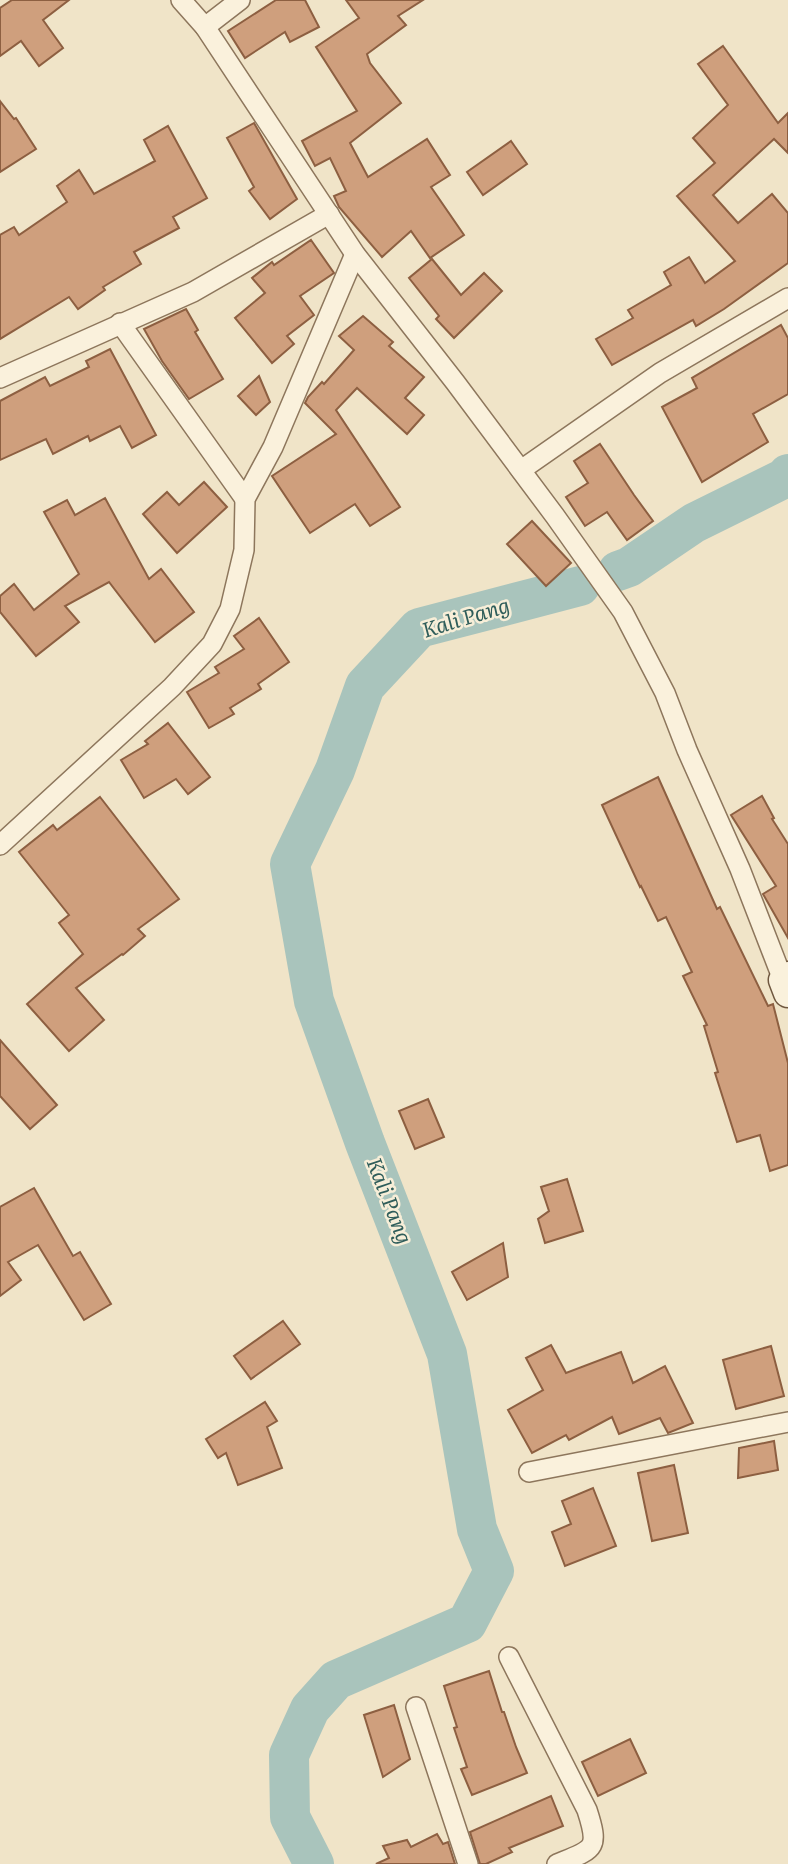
<svg xmlns="http://www.w3.org/2000/svg" width="788" height="1864" font-family="Literata,serif">
<style>
.lines{fill:none;stroke-linecap:round;stroke-linejoin:round}
.river{stroke:#a9c4bc;stroke-width:40}
.building{fill:#cf9f7d;stroke:#8d5f41;stroke-width:2}
.street-casing{stroke:#8d765c;stroke-width:22}
.secondary-casing{stroke:#6f573f;stroke-width:31}
.street{stroke:#faf1dc;stroke-width:19}
.secondary{stroke:#faf1dc;stroke-width:28}
.labels{text-anchor:middle;stroke-width:5;stroke-linejoin:round;paint-order:stroke}
.water-label{font-size:21px;font-style:italic;fill:#2f5d5a;stroke:#f7eed8}
</style>
<rect width="100%" height="100%" fill="#f0e4c8"/>
<g class="lines">
<g class="river">
<path d="M 618,571 L 629,567 L 694,523 L 785,478 L 788,474"/>
<path d="M 314,1864 L 290,1817 L 289,1755 L 310,1709 L 336,1680 L 467,1623 L 494,1571 L 477,1529 L 447,1354 L 365,1143 L 314,1001 L 290,864 L 335,770 L 365,686 L 419,628 L 580,586"/>
</g>
</g>
<g class="building">
<path d="M 12,0 L 69,0 L 43,20 L 63,48 L 39,66 L 21,41 L 0,56 L 0,8 Z"/>
<path d="M 276,0 L 305,0 L 319,27 L 290,42 L 285,32 L 245,58 L 228,31 Z"/>
<path d="M 346,0 L 423,0 L 398,16 L 406,25 L 367,54 L 370,63 L 401,103 L 350,143 L 368,177 L 427,139 L 450,175 L 431,187 L 464,235 L 430,258 L 411,231 L 382,257 L 339,207 L 334,196 L 346,191 L 330,158 L 315,166 L 302,141 L 357,111 L 316,47 L 359,18 Z"/>
<path d="M 723,46 L 778,123 L 788,113 L 788,153 L 774,139 L 713,195 L 738,223 L 772,194 L 788,213 L 788,263 L 724,309 L 696,326 L 693,320 L 612,365 L 596,339 L 633,318 L 628,310 L 671,285 L 664,272 L 689,257 L 705,283 L 735,261 L 677,196 L 715,163 L 693,138 L 728,105 L 698,64 Z"/>
<path d="M 0,101 L 14,119 L 16,118 L 36,149 L 0,172 Z"/>
<path d="M 254,123 L 297,199 L 270,219 L 249,191 L 254,187 L 227,138 Z"/>
<path d="M 168,126 L 207,198 L 173,217 L 179,228 L 134,252 L 141,264 L 103,287 L 105,290 L 78,309 L 69,297 L 0,339 L 0,235 L 14,227 L 19,235 L 67,202 L 57,186 L 79,170 L 94,194 L 155,161 L 144,140 Z"/>
<path d="M 511,141 L 527,164 L 483,195 L 467,172 Z"/>
<path d="M 311,240 L 334,273 L 300,296 L 314,315 L 287,336 L 294,344 L 272,363 L 235,318 L 265,293 L 252,278 L 272,262 L 274,265 Z"/>
<path d="M 432,259 L 461,295 L 484,273 L 502,291 L 454,338 L 436,319 L 439,316 L 409,278 Z"/>
<path d="M 186,309 L 198,330 L 195,332 L 223,379 L 189,399 L 162,361 L 144,329 Z"/>
<path d="M 363,316 L 393,342 L 389,346 L 424,377 L 405,398 L 424,415 L 407,434 L 357,388 L 336,410 L 400,507 L 370,526 L 355,504 L 310,533 L 272,476 L 336,434 L 305,403 L 308,397 L 322,382 L 324,384 L 354,350 L 339,336 Z"/>
<path d="M 781,325 L 788,338 L 788,394 L 753,414 L 768,442 L 702,482 L 662,407 L 697,388 L 692,378 Z"/>
<path d="M 110,349 L 156,435 L 132,448 L 120,426 L 90,441 L 88,436 L 53,454 L 46,439 L 0,460 L 0,401 L 45,377 L 50,386 L 89,367 L 86,361 Z"/>
<path d="M 259,376 L 270,402 L 256,415 L 238,396 Z"/>
<path d="M 600,444 L 634,495 L 653,521 L 627,540 L 607,512 L 585,526 L 566,497 L 588,483 L 574,461 Z"/>
<path d="M 204,482 L 227,507 L 177,553 L 143,514 L 167,492 L 179,505 Z"/>
<path d="M 105,498 L 149,579 L 161,569 L 194,612 L 155,642 L 109,582 L 65,606 L 79,622 L 36,656 L 0,612 L 0,596 L 14,584 L 34,610 L 79,574 L 44,512 L 67,500 L 75,515 Z"/>
<path d="M 532,521 L 571,563 L 546,586 L 507,544 Z"/>
<path d="M 259,618 L 289,662 L 258,684 L 261,689 L 230,708 L 234,714 L 209,728 L 187,692 L 219,673 L 215,667 L 244,649 L 234,636 Z"/>
<path d="M 168,723 L 210,777 L 188,794 L 176,779 L 144,798 L 121,760 L 148,744 L 145,741 Z"/>
<path d="M 658,777 L 717,909 L 720,907 L 768,1006 L 773,1004 L 788,1063 L 788,1165 L 770,1171 L 760,1135 L 737,1142 L 715,1073 L 718,1072 L 704,1026 L 707,1025 L 683,976 L 692,972 L 666,917 L 658,921 L 641,886 L 640,887 L 602,805 Z"/>
<path d="M 762,796 L 774,818 L 772,819 L 788,844 L 788,938 L 763,894 L 776,886 L 731,815 Z"/>
<path d="M 100,797 L 179,899 L 138,929 L 145,936 L 123,955 L 122,954 L 76,988 L 104,1020 L 69,1051 L 27,1004 L 83,954 L 59,923 L 69,915 L 19,852 L 53,825 L 57,830 Z"/>
<path d="M 0,1040 L 57,1105 L 30,1129 L 0,1096 Z"/>
<path d="M 428,1099 L 444,1137 L 415,1149 L 399,1111 Z"/>
<path d="M 567,1179 L 583,1231 L 545,1243 L 538,1219 L 549,1211 L 541,1187 Z"/>
<path d="M 34,1188 L 73,1256 L 80,1252 L 111,1304 L 84,1320 L 38,1245 L 8,1262 L 21,1280 L 0,1296 L 0,1207 Z"/>
<path d="M 503,1243 L 508,1277 L 467,1300 L 452,1272 Z"/>
<path d="M 283,1321 L 300,1344 L 251,1379 L 234,1356 Z"/>
<path d="M 551,1345 L 566,1373 L 621,1352 L 633,1383 L 665,1366 L 693,1423 L 668,1433 L 660,1418 L 619,1434 L 612,1417 L 569,1440 L 566,1435 L 532,1453 L 508,1410 L 543,1390 L 526,1358 Z"/>
<path d="M 771,1346 L 784,1396 L 736,1409 L 723,1360 Z"/>
<path d="M 265,1402 L 277,1421 L 267,1427 L 282,1468 L 238,1485 L 226,1453 L 218,1458 L 206,1439 Z"/>
<path d="M 774,1441 L 778,1470 L 738,1478 L 739,1448 Z"/>
<path d="M 674,1465 L 688,1533 L 652,1541 L 638,1473 Z"/>
<path d="M 593,1488 L 616,1546 L 565,1566 L 552,1532 L 571,1524 L 562,1501 Z"/>
<path d="M 489,1671 L 502,1712 L 504,1712 L 516,1747 L 527,1773 L 472,1795 L 461,1769 L 467,1767 L 454,1728 L 457,1727 L 444,1686 Z"/>
<path d="M 394,1705 L 410,1759 L 383,1777 L 364,1715 Z"/>
<path d="M 630,1739 L 646,1773 L 598,1796 L 582,1762 Z"/>
<path d="M 551,1796 L 563,1826 L 509,1848 L 512,1852 L 486,1864 L 480,1864 L 470,1832 Z"/>
<path d="M 437,1834 L 443,1844 L 448,1842 L 455,1864 L 376,1864 L 389,1858 L 383,1846 L 407,1840 L 411,1847 Z"/>
</g>
<g class="lines">
<defs>
<g id="street">
<path d="M 181,0 L 205,27 L 355,254 L 455,382 L 555,516 L 623,612 L 665,693 L 687,750 L 740,869 L 783,980"/>
<path d="M 205,27 L 240,0"/>
<path d="M 120,323 L 245,499"/>
<path d="M 0,378 L 193,292 L 329,214"/>
<path d="M 521,470 L 660,373 L 788,298"/>
<path d="M 0,845 L 172,687 L 212,644 L 230,609 L 244,550 L 245,499 L 273,447 L 355,254"/>
<path d="M 529,1472 L 788,1422"/>
<path d="M 509,1657 L 587,1810 C 600,1850 594,1849 557,1864"/>
<path d="M 416,1707 L 468,1864"/>
</g>
<path id="secondary" d="M 788,976 L 783,980 L 788,993"/>
</defs>
<use href="#street" class="street-casing"/>
<use href="#secondary" class="secondary-casing"/>
<use href="#street" class="street"/>
<use href="#secondary" class="secondary"/>
</g>
<g class="labels">
<g class="water-label">
<text transform="translate(466 618) rotate(-17)" y="7">Kali Pang</text>
<text transform="translate(389 1201) rotate(69)" y="7">Kali Pang</text>
</g>
</g>
</svg>
